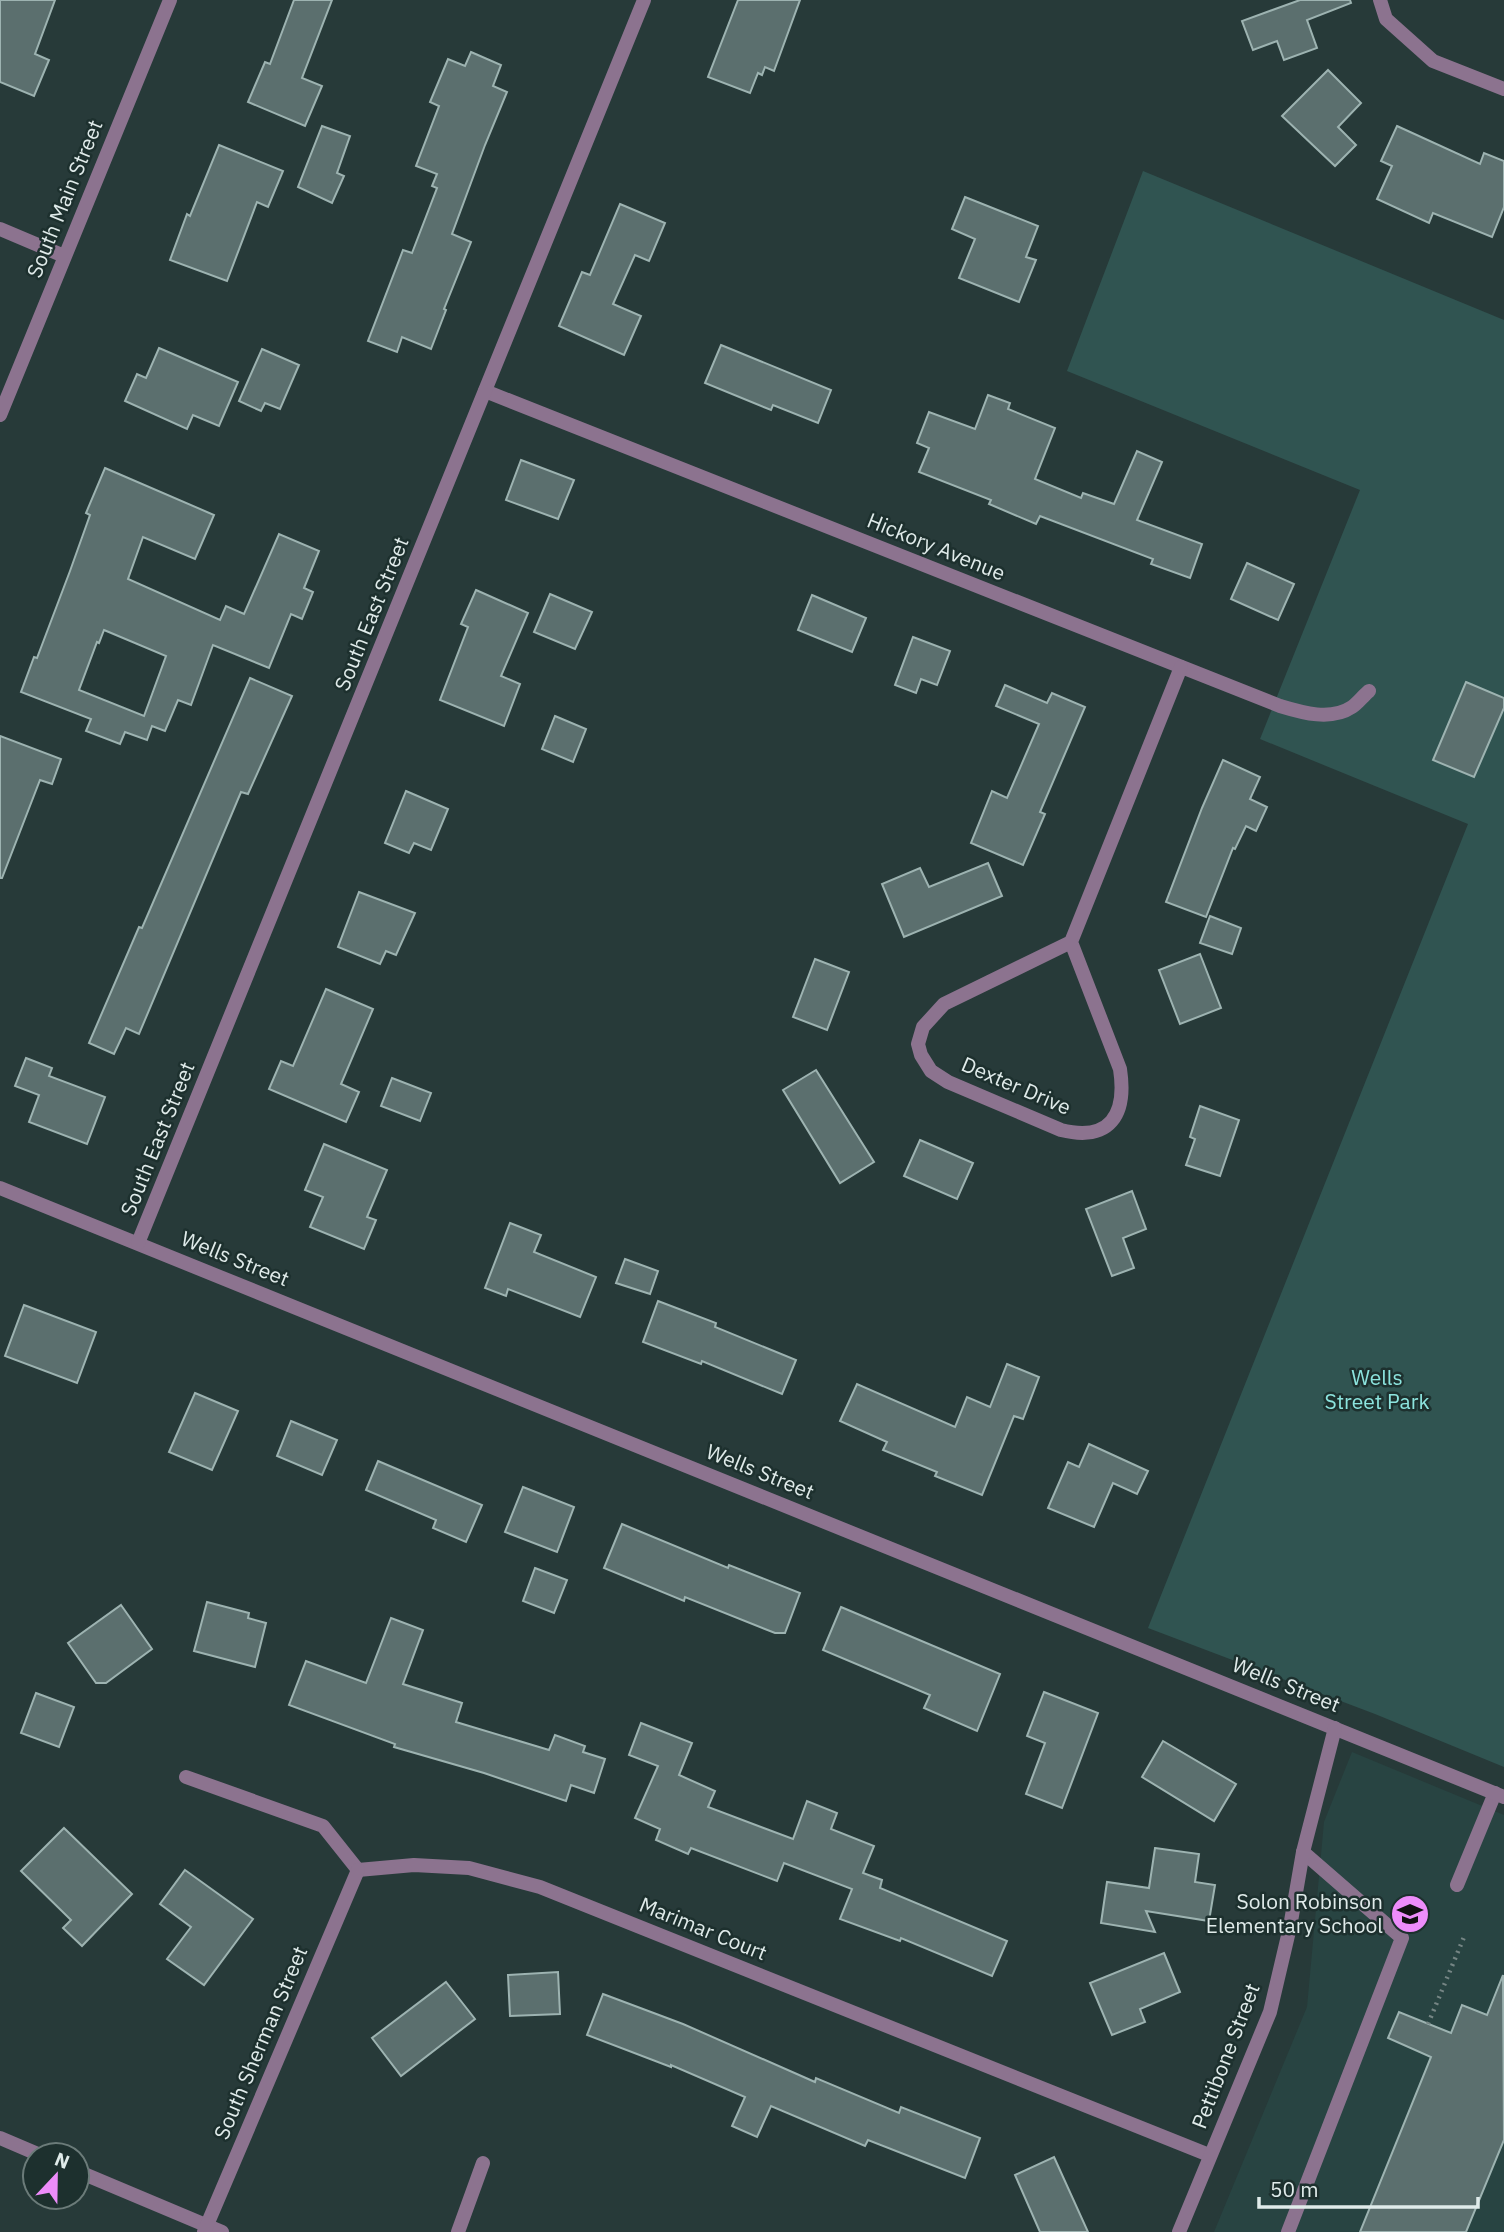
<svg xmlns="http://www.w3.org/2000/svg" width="1504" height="2232" font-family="'IBM Plex Sans',sans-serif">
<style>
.built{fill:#284442}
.green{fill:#305451}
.building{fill:#5b6f6e;stroke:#9db3b1;stroke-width:2;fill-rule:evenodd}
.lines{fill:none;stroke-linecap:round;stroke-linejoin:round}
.path{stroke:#758584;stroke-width:4.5;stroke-dasharray:2 5;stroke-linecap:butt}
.service{stroke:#8c738f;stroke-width:14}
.minor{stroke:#8c738f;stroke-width:14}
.tertiary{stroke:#8c738f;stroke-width:14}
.labels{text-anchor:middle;stroke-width:5;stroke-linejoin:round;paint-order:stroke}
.street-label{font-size:21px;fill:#e0ebea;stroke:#1d302e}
.park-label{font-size:21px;fill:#8ce4de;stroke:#1d302e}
.poi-label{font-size:21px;fill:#e0ebea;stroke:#1d302e;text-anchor:end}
</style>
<rect width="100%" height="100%" fill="#273a39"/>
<path class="built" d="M 1352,1752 L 1504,1815 L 1504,2232 L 1214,2232 L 1307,2007 L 1324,1822 Z"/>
<path class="green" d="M 1143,171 L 1504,320 L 1504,1767 L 1375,1714 L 1148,1628 L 1468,824 L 1260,739 L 1360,490 L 1067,371 Z"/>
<g class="building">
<path d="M 0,0 L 55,0 L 35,54 L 49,60 L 34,96 L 0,82 Z"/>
<path d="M 294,0 L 332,0 L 302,78 L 322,86 L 305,126 L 248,102 L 265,62 L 270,64 Z"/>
<path d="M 738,0 L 800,0 L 774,71 L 765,67 L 762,75 L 758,73 L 750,93 L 708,77 Z"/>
<path d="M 1300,0 L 1350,0 L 1351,3 L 1307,20 L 1317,48 L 1284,60 L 1277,41 L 1253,50 L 1242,21 Z"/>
<path d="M 471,52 L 501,65 L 493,86 L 507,92 L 485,145 L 452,234 L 471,242 L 444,309 L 446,310 L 431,349 L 402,337 L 397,352 L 368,341 L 403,250 L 412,253 L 437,188 L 432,186 L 437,174 L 416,166 L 439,106 L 430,102 L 448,59 L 465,66 Z"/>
<path d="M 1328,70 L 1361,103 L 1338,127 L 1356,145 L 1335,166 L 1282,116 Z"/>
<path d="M 322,126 L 350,136 L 337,173 L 344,176 L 332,203 L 298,187 Z"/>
<path d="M 1397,126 L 1480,164 L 1484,153 L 1504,161 L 1504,207 L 1492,237 L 1433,213 L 1429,223 L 1377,199 L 1392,166 L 1381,161 Z"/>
<path d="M 219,145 L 283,171 L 268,207 L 257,202 L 227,281 L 170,260 L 187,214 L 190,216 Z"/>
<path d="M 965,197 L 1038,226 L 1026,257 L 1036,260 L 1019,302 L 959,278 L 975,239 L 952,229 Z"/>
<path d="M 620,204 L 665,223 L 649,261 L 635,255 L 613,304 L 641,316 L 624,355 L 559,326 L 582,272 L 590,275 Z"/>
<path d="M 721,345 L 831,390 L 818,423 L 773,405 L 771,410 L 705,383 Z"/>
<path d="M 159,348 L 238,382 L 219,426 L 193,415 L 187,429 L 125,401 L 137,374 L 146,378 Z"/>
<path d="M 262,349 L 299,365 L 280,409 L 265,403 L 261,411 L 239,401 Z"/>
<path d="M 988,395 L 1010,403 L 1008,409 L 1055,428 L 1035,479 L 1081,498 L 1083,493 L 1114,504 L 1137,451 L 1162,462 L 1137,520 L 1202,544 L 1190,578 L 1151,564 L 1153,559 L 1040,516 L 1036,524 L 989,504 L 991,500 L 919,472 L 929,448 L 917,443 L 929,412 L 975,429 Z"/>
<path d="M 521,460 L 574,480 L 558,519 L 506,500 Z"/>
<path d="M 105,468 L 214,515 L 195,559 L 143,537 L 128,579 L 220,620 L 226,606 L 244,614 L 279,534 L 319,551 L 304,588 L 313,592 L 302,619 L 291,614 L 269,668 L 213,645 L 191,705 L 178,700 L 165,731 L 152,726 L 147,740 L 125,732 L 120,744 L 86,731 L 91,719 L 21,692 L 34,657 L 37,658 L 70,571 L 90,515 L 86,513 ZM 104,630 L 166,656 L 144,716 L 79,690 L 97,642 L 99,643 Z"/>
<path d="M 1247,563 L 1294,584 L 1278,620 L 1231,599 Z"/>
<path d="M 476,590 L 528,613 L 501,676 L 520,684 L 504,726 L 440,700 L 468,627 L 461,624 Z"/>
<path d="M 550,594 L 592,612 L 575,649 L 534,632 Z"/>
<path d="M 812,595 L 866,618 L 852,652 L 798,630 Z"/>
<path d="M 913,637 L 950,651 L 937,685 L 921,679 L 916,693 L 895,685 Z"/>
<path d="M 250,678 L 292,696 L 248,794 L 241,792 L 139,1034 L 126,1028 L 114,1054 L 89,1043 L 139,927 L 142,928 Z"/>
<path d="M 1466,682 L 1504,698 L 1504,708 L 1474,777 L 1433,760 Z"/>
<path d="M 1005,685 L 1047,703 L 1052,693 L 1085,707 L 1040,812 L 1045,814 L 1023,865 L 971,843 L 992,791 L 1007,798 L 1039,724 L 996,706 Z"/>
<path d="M 555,716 L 586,729 L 573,762 L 542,749 Z"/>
<path d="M 0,736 L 61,759 L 52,784 L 40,780 L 2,878 L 0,878 Z"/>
<path d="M 1223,760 L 1260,777 L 1250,799 L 1267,807 L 1256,831 L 1246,826 L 1235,849 L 1233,848 L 1206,917 L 1166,902 L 1202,808 Z"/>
<path d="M 406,791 L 448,809 L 431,850 L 414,843 L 409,853 L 385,843 Z"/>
<path d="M 988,863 L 1002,896 L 904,937 L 882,884 L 920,868 L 929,887 Z"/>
<path d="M 359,892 L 415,913 L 396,955 L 386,951 L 380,964 L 338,947 Z"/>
<path d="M 1210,916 L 1241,928 L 1232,954 L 1200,943 Z"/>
<path d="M 1200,954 L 1221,1008 L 1180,1024 L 1159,970 Z"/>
<path d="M 815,959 L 849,972 L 827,1030 L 793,1017 Z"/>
<path d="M 326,989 L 373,1009 L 341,1084 L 359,1092 L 346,1122 L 269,1089 L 281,1061 L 293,1066 Z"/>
<path d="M 26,1058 L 52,1068 L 49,1076 L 105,1097 L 87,1144 L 29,1122 L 39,1095 L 15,1086 Z"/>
<path d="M 816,1070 L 874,1162 L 840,1183 L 783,1090 Z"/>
<path d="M 392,1078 L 431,1093 L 420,1121 L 381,1106 Z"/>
<path d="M 1200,1106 L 1239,1120 L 1220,1176 L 1186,1165 L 1195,1139 L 1190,1137 Z"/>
<path d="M 920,1140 L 973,1163 L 957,1199 L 904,1176 Z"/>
<path d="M 324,1144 L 387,1170 L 367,1217 L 376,1220 L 364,1249 L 310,1227 L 323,1197 L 305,1190 Z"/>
<path d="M 1132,1191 L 1146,1229 L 1123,1238 L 1134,1268 L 1112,1276 L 1086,1209 Z"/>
<path d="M 510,1223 L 541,1235 L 534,1252 L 596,1277 L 580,1317 L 508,1289 L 506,1296 L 485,1288 Z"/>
<path d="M 625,1259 L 658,1271 L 650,1294 L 616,1283 Z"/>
<path d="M 658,1301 L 716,1323 L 715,1327 L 796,1360 L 782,1394 L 702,1361 L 701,1364 L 643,1342 Z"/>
<path d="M 24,1305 L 96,1332 L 77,1383 L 5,1356 Z"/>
<path d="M 1007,1364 L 1039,1377 L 1023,1419 L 1014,1416 L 982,1495 L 935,1476 L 937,1472 L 883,1450 L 887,1442 L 840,1421 L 857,1384 L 955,1427 L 967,1397 L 990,1407 Z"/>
<path d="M 195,1393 L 238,1411 L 212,1470 L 169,1452 Z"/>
<path d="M 291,1421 L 337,1440 L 322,1475 L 277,1456 Z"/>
<path d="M 1089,1444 L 1148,1471 L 1137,1494 L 1113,1483 L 1094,1527 L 1048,1508 L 1068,1462 L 1079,1467 Z"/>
<path d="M 378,1461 L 482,1505 L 466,1542 L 433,1528 L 436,1520 L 366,1490 Z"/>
<path d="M 523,1487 L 574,1507 L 557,1552 L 505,1532 Z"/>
<path d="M 622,1524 L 728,1568 L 729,1565 L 800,1593 L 785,1633 L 775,1633 L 685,1597 L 684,1601 L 604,1568 Z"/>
<path d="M 535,1568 L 567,1580 L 554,1613 L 523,1601 Z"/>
<path d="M 207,1602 L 249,1613 L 248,1618 L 266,1623 L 255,1667 L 194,1651 Z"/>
<path d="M 121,1605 L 152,1649 L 106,1683 L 96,1683 L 68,1643 Z"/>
<path d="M 841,1607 L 1000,1674 L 977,1731 L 924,1708 L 930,1695 L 823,1650 Z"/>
<path d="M 391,1618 L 423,1630 L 403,1684 L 462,1703 L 456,1722 L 549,1750 L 555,1735 L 585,1746 L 583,1752 L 605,1759 L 594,1793 L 571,1785 L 566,1801 L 484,1773 L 394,1747 L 395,1744 L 289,1705 L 306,1661 L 366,1683 Z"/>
<path d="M 1044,1692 L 1098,1713 L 1062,1808 L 1026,1794 L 1045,1743 L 1027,1736 Z"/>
<path d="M 36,1693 L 74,1707 L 59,1747 L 21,1733 Z"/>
<path d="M 641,1723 L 692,1743 L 679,1775 L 715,1791 L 708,1807 L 793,1839 L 807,1801 L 837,1813 L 831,1829 L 874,1846 L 863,1873 L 882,1880 L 880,1888 L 1007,1941 L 992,1976 L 901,1938 L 900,1941 L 840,1919 L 852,1889 L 784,1863 L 777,1881 L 691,1848 L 688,1854 L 656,1840 L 660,1829 L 635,1818 L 658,1766 L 629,1755 Z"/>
<path d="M 1163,1741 L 1236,1784 L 1214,1821 L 1142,1777 Z"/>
<path d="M 64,1828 L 132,1894 L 82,1946 L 63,1928 L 71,1920 L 21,1871 Z"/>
<path d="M 1155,1848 L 1199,1854 L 1195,1882 L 1215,1885 L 1209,1921 L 1146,1911 L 1155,1932 L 1101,1923 L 1107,1882 L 1149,1888 Z"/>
<path d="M 185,1870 L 253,1919 L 204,1985 L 167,1959 L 191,1927 L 160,1904 Z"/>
<path d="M 1164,1953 L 1180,1992 L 1140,2009 L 1145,2022 L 1112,2035 L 1090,1983 Z"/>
<path d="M 558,1972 L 560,2014 L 510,2016 L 508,1975 Z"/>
<path d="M 1503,1975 L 1504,2140 L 1466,2232 L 1360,2232 L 1431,2057 L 1388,2038 L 1399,2012 L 1451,2033 L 1462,2005 L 1487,2015 Z"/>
<path d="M 446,1982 L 475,2019 L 401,2076 L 372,2038 Z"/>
<path d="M 603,1994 L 683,2024 L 815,2082 L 816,2078 L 899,2113 L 901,2107 L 980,2138 L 965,2178 L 868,2140 L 865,2146 L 771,2106 L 757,2137 L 732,2126 L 745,2097 L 671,2065 L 671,2067 L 587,2035 Z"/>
<path d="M 1054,2157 L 1088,2232 L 1040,2232 L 1015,2175 Z"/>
</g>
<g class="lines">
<path class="path" d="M 1428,2024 L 1464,1937"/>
<g class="service">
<path d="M 1457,1885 L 1495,1793"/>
<path d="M 458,2232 L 483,2163"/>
<path d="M 1288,2232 L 1402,1938 L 1303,1852"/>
</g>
<g class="minor">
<path d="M 1380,0 L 1386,19 L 1433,61 L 1504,89"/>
<path d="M 0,229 L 64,256"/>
<path d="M 485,391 L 1280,706 C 1303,713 1331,721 1352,707 C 1358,703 1363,696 1369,691"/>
<path d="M 1071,942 L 1120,1069 C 1127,1115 1110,1142 1061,1130 L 948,1082 L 931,1071 L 921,1055 L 918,1044 L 923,1027 L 944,1004 L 1071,942 L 1181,667"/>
<path d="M 0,1188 L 1504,1797"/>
<path d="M 138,1243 L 644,0"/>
<path d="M 186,1777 L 323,1826 L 358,1870"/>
<path d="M 358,1870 L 414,1865 L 469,1868 L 540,1887 L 1209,2155"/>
<path d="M 0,2138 L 40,2155"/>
<path d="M 77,2171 L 222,2232"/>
<path d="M 204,2232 L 358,1870"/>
<path d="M 1179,2232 L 1270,2012 L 1290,1927 L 1303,1852 L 1335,1728"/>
</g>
<path class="tertiary" d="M 0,415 L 170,0"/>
</g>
<defs>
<symbol id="school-disc" viewBox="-11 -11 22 22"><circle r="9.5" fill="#ed8cfa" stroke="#1d302e"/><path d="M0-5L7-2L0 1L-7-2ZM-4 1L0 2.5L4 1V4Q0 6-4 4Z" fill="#111"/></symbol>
</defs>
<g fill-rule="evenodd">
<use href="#school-disc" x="1388" y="1892" width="44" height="44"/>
</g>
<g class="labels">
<g class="street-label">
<text transform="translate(65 199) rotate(-68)" y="7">South Main Street</text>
<text transform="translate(936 547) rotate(22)" y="7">Hickory Avenue</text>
<text transform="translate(372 614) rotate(-68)" y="7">South East Street</text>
<text transform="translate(1016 1086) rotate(23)" y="7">Dexter Drive</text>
<text transform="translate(158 1139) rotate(-68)" y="7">South East Street</text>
<text transform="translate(235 1259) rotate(22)" y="7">Wells Street</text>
<text transform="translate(760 1472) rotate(22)" y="7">Wells Street</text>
<text transform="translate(1286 1685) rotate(22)" y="7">Wells Street</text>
<text transform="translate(703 1929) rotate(22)" y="7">Marimar Court</text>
<text transform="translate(261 2043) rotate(-67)" y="7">South Sherman Street</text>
<text transform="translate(1226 2056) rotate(-69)" y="7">Pettibone Street</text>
</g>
<g class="park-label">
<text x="1377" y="1385">Wells<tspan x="1377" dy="24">Street Park</tspan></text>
</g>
<g class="poi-label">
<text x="1383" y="1909">Solon Robinson<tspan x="1383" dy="24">Elementary School</tspan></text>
</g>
</g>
<g transform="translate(56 2176) rotate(22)"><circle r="33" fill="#1d302e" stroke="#6b7b79" stroke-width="2"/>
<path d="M0-5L12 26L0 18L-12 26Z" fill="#ed8cfa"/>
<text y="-10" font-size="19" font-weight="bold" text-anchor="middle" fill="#e0ebea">N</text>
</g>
<path d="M1259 2197v10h219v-10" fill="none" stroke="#e0ebea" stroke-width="3.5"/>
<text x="1270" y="2197" font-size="21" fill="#e0ebea" stroke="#1d302e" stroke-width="5" paint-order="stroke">50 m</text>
</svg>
